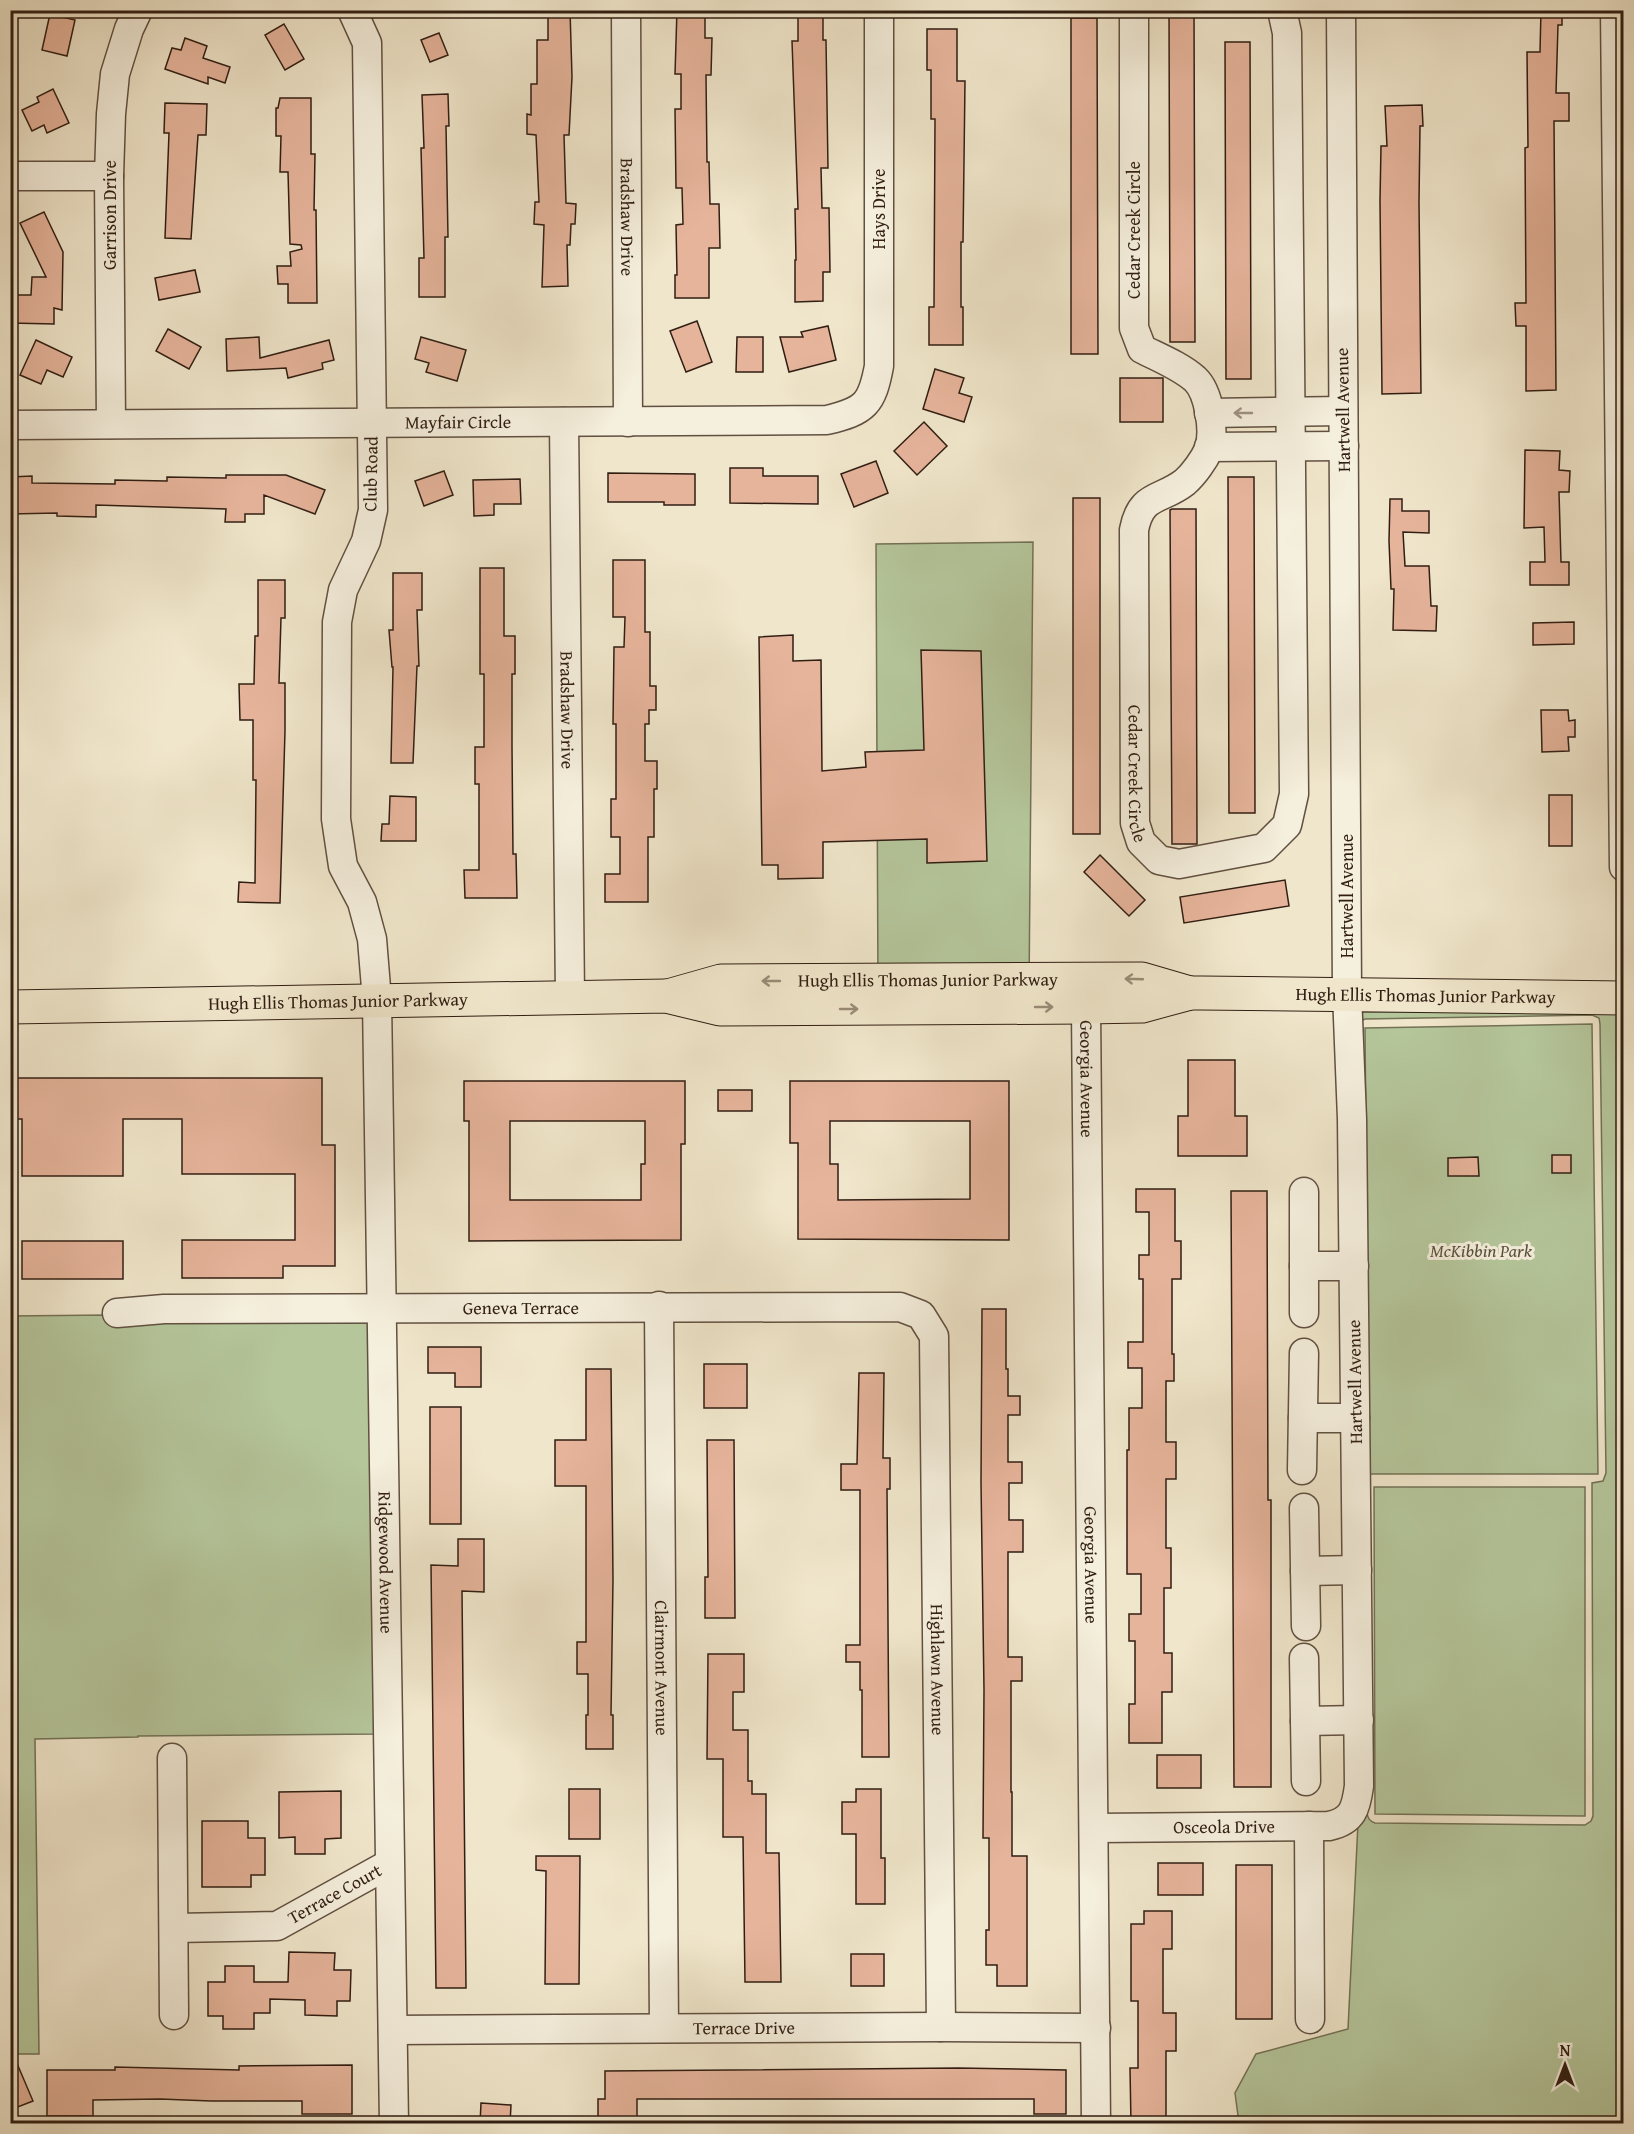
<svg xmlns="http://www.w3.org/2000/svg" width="1634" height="2134" font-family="'Gentium Book Plus',serif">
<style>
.green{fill:#b5c69b;stroke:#737257;stroke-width:1.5}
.building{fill:#e6b49b;stroke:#311e13;stroke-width:1.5;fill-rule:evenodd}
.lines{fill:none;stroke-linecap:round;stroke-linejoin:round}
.minor-casing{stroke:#615041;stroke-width:31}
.major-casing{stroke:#311e13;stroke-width:35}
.minor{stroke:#f5efdd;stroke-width:28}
.major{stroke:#f0e6cb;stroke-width:33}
.oneway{stroke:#9d9182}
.oneway2{stroke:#9a8c78}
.labels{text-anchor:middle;stroke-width:6;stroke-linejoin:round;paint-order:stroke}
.street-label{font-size:18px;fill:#311e13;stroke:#f5efdd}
.park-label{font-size:18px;font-style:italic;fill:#59503c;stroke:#f5efdd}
</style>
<rect width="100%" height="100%" fill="#f0e6cb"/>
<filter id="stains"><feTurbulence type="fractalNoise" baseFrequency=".00333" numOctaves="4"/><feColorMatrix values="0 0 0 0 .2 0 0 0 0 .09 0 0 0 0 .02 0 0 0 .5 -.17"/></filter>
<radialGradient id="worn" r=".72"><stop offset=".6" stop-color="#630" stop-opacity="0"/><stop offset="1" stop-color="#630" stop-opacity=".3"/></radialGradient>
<g class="green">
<path d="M 1033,542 L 1029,990 L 878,985 L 876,544 Z"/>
<path d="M 1623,1009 L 1623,2123 L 1239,2123 L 1235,2093 L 1256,2054 L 1348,2029 L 1358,1823 L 1367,1800 C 1367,1810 1365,1820 1375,1823 L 1585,1825 L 1591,1821 L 1593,1816 L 1592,1483 L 1603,1481 L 1606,1473 L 1600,1024 L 1599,1018 L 1592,1015 L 1365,1019 L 1361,1021 L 1361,1012 Z"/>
<path d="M 1592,1024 L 1598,1474 L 1369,1474 L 1365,1028 Z"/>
<path d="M 108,1315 L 109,1325 L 143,1321 L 372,1319 L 378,1734 L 138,1736 L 138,1737 L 35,1739 L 39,2054 L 10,2054 L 10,1316 Z"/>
<path d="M 1374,1487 L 1585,1487 L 1585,1816 L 1375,1814 Z"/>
</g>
<g class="building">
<path d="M 548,10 L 570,10 L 572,77 L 569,135 L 564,135 L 566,203 L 576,204 L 575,224 L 571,224 L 570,245 L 567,245 L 568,286 L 542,287 L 544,225 L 534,224 L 535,202 L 539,202 L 536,135 L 527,134 L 527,114 L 531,115 L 531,84 L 537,84 L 537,40 L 548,40 Z"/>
<path d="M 677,10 L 705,10 L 705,38 L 712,38 L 711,75 L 706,75 L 707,162 L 709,162 L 710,204 L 719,204 L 720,248 L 709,248 L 709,298 L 675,298 L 675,275 L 677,275 L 676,225 L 683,224 L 682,188 L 676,188 L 675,109 L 681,109 L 681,74 L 675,74 Z"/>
<path d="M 798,10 L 823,10 L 823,40 L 826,40 L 828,168 L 821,168 L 822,208 L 829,208 L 830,272 L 823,272 L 823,301 L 795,302 L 795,260 L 796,260 L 795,209 L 798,209 L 792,41 L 798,41 Z"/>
<path d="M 1169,10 L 1194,10 L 1195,342 L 1170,342 Z"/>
<path d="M 1541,10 L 1562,10 L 1562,25 L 1558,25 L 1556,93 L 1569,93 L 1569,121 L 1554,121 L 1556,390 L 1526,391 L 1526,326 L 1516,326 L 1515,303 L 1526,303 L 1525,148 L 1528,147 L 1527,52 L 1540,52 Z"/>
<path d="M 50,14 L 75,20 L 67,56 L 42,50 Z"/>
<path d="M 1071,18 L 1097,18 L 1098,354 L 1071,354 Z"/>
<path d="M 284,24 L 304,59 L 285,70 L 265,35 Z"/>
<path d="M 927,29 L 957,29 L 957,81 L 965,81 L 963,242 L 961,242 L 961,307 L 963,307 L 963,345 L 929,345 L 929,307 L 934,307 L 935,119 L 931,119 L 931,70 L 927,70 Z"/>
<path d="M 439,33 L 448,55 L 430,62 L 421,40 Z"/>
<path d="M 185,38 L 207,46 L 203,58 L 230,67 L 225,83 L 208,77 L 208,84 L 165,69 L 172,48 L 181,50 Z"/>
<path d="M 1225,42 L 1250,42 L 1251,379 L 1226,379 Z"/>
<path d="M 53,89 L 69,123 L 47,133 L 44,125 L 32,131 L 22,110 L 39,102 L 37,97 Z"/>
<path d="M 448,94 L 449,126 L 446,126 L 448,237 L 445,237 L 445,297 L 419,297 L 419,258 L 424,258 L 421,148 L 424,148 L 422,95 Z"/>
<path d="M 280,98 L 311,98 L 311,154 L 315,154 L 314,210 L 316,210 L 317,303 L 288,303 L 288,284 L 278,284 L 277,266 L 291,266 L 290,252 L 302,249 L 301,245 L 290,244 L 288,172 L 280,172 L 281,136 L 276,136 L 276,108 L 278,108 Z"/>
<path d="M 165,103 L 207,104 L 206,135 L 198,135 L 191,239 L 165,238 L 169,133 L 164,133 Z"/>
<path d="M 1422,105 L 1423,126 L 1420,126 L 1419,202 L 1421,393 L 1382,394 L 1380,201 L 1381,146 L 1387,146 L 1385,106 Z"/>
<path d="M 44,212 L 63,252 L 62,310 L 54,308 L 54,324 L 10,323 L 10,295 L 31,295 L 32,277 L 46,277 L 20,223 Z"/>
<path d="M 195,270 L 200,292 L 159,300 L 155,278 Z"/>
<path d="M 697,321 L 712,362 L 686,372 L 670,331 Z"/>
<path d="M 828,326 L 836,360 L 789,372 L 780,337 L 803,337 L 801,332 Z"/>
<path d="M 168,329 L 201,347 L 189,369 L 156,351 Z"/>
<path d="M 259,337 L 260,358 L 329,340 L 334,360 L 322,363 L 323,369 L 288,378 L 286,368 L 227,371 L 226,339 Z"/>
<path d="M 421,337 L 466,350 L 457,381 L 426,372 L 429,363 L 415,359 Z"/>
<path d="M 737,337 L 763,337 L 763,372 L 736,372 Z"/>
<path d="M 36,340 L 72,357 L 63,377 L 47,370 L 41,384 L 20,375 Z"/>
<path d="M 935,369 L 964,378 L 959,393 L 972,397 L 964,422 L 923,409 Z"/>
<rect x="1120" y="378" width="43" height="44"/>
<path d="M 924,422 L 947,446 L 917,475 L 894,451 Z"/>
<path d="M 1525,450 L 1560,451 L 1559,470 L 1570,471 L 1569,492 L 1559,492 L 1561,562 L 1569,562 L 1569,585 L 1530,585 L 1530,562 L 1545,562 L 1544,527 L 1524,528 Z"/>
<path d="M 876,461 L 888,493 L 854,507 L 841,474 Z"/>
<path d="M 730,468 L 763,468 L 763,476 L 818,476 L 818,504 L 730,503 Z"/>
<path d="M 444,471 L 453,495 L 424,506 L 415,481 Z"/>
<path d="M 608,473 L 695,474 L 695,505 L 664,505 L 664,502 L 608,502 Z"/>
<path d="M 226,475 L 286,475 L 325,490 L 315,514 L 264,495 L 264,514 L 245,514 L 245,522 L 225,522 L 226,509 L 96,505 L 96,517 L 57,516 L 57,513 L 10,514 L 10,477 L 32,476 L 32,483 L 115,484 L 115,480 L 167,481 L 167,477 L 226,478 Z"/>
<path d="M 1228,477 L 1254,477 L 1255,813 L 1229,813 Z"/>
<path d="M 520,479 L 521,504 L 494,504 L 494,515 L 474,516 L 473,480 Z"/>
<rect x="1073" y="498" width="27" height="336"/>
<path d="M 1390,499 L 1402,499 L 1402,511 L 1429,511 L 1429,533 L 1403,532 L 1405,566 L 1429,566 L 1431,606 L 1437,606 L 1436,631 L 1393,630 L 1394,589 L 1391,589 L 1389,541 Z"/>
<path d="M 1172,509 L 1196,509 L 1197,844 L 1172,844 L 1170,510 Z"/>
<path d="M 613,560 L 645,560 L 645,632 L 650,632 L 650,686 L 656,686 L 656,710 L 649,710 L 649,724 L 645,724 L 645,761 L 657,761 L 657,789 L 654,789 L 654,837 L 648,837 L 648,902 L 605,902 L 605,874 L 620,874 L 620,837 L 611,837 L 611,799 L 616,799 L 616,724 L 613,724 L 614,647 L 624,647 L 625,617 L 613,617 Z"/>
<path d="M 480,568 L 504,568 L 504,636 L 515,636 L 515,674 L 512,674 L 512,747 L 513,854 L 516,854 L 517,898 L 465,898 L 464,870 L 479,870 L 479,784 L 475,784 L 475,747 L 484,747 L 484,674 L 480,674 Z"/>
<path d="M 393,573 L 422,573 L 422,610 L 417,610 L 419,666 L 417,666 L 413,763 L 391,763 L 393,667 L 392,667 L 389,630 L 393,630 Z"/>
<path d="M 258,580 L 285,580 L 285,618 L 281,618 L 279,683 L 285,683 L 285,731 L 280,903 L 238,902 L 239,882 L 255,883 L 256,780 L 253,780 L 253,720 L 240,720 L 239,684 L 254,684 L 255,636 L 258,636 Z"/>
<path d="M 1574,622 L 1574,644 L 1533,645 L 1533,623 Z"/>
<path d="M 793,635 L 793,661 L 821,660 L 822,771 L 866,767 L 865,752 L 924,750 L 921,650 L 981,651 L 987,861 L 927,863 L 927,839 L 823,842 L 823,878 L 778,879 L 778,865 L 762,865 L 759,637 Z"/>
<path d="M 1541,710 L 1568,710 L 1569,721 L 1575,720 L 1575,737 L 1568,737 L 1569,751 L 1542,752 Z"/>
<rect x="1549" y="795" width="23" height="51"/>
<path d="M 390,796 L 416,797 L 416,841 L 381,841 L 382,824 L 389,824 Z"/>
<path d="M 1100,855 L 1145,900 L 1129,916 L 1084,872 Z"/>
<path d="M 1285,880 L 1289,906 L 1184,923 L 1180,897 Z"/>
<path d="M 1188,1060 L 1235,1060 L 1235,1116 L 1247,1116 L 1247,1156 L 1178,1156 L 1178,1116 L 1188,1116 Z"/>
<path d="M 10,1078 L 322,1078 L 322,1145 L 335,1145 L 335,1266 L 283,1266 L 283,1278 L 182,1278 L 182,1240 L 295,1240 L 295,1174 L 182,1174 L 182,1119 L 123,1119 L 123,1176 L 22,1176 L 22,1119 L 10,1119 Z"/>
<path d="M 464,1081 L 685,1081 L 685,1144 L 681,1144 L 681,1240 L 469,1241 L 469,1121 L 464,1121 ZM 510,1121 L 645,1121 L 645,1164 L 641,1164 L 641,1200 L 510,1200 Z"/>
<path d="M 790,1081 L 1009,1081 L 1009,1240 L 798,1239 L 798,1143 L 790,1143 ZM 830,1121 L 970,1121 L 970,1199 L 838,1200 L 838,1164 L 830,1164 Z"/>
<rect x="718" y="1090" width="34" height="21"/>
<rect x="1552" y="1155" width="19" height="18"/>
<path d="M 1478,1157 L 1479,1176 L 1448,1176 L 1448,1158 Z"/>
<path d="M 1136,1189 L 1175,1189 L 1175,1241 L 1181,1241 L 1181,1279 L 1172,1279 L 1172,1354 L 1174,1354 L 1174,1381 L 1166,1381 L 1166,1442 L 1176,1442 L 1176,1479 L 1166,1479 L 1166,1548 L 1171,1548 L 1171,1588 L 1164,1588 L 1164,1653 L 1172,1653 L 1172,1692 L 1162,1692 L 1162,1743 L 1129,1743 L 1129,1704 L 1135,1704 L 1135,1641 L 1129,1641 L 1129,1614 L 1141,1614 L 1141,1574 L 1127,1574 L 1127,1450 L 1129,1450 L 1129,1408 L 1142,1408 L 1142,1368 L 1128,1368 L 1128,1342 L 1143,1342 L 1143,1279 L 1139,1279 L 1139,1255 L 1149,1255 L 1149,1212 L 1136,1212 Z"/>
<path d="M 1231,1191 L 1267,1191 L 1268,1500 L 1271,1500 L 1271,1787 L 1234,1787 Z"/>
<rect x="22" y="1241" width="101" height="38"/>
<path d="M 982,1309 L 1006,1309 L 1006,1369 L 1008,1369 L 1008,1396 L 1020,1396 L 1020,1415 L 1008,1415 L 1008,1462 L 1022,1462 L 1022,1483 L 1009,1483 L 1009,1520 L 1023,1520 L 1023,1552 L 1008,1552 L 1008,1657 L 1022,1657 L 1022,1681 L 1011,1681 L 1011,1792 L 1012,1792 L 1012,1856 L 1027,1856 L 1027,1986 L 997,1986 L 997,1965 L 986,1965 L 986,1930 L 989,1930 L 989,1838 L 983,1838 L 984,1690 L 981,1483 Z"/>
<path d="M 428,1347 L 481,1347 L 481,1387 L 455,1387 L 455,1373 L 428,1373 Z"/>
<rect x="704" y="1364" width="43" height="44"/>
<path d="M 586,1369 L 611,1369 L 613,1579 L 611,1715 L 613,1715 L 613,1749 L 586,1749 L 586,1715 L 588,1715 L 588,1674 L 577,1674 L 577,1642 L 586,1642 L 586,1486 L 555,1486 L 555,1440 L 586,1440 Z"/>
<path d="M 859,1373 L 884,1373 L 883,1458 L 890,1458 L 890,1489 L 887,1489 L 889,1757 L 862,1757 L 862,1690 L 860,1690 L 860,1662 L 846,1662 L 846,1645 L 860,1645 L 860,1490 L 841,1490 L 841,1464 L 857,1464 Z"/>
<rect x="430" y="1407" width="31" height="117"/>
<path d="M 707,1440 L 734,1440 L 735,1618 L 705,1618 L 705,1577 L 708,1577 Z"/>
<path d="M 458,1539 L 484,1539 L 484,1592 L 462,1591 L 466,1988 L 436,1988 L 431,1565 L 458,1566 Z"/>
<path d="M 708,1654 L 744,1654 L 744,1692 L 733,1692 L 733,1730 L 748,1730 L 748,1781 L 752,1781 L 752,1794 L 766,1794 L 766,1853 L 779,1853 L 781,1982 L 745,1982 L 743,1837 L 723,1837 L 723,1759 L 707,1759 Z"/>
<rect x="1157" y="1755" width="44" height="33"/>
<rect x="569" y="1789" width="31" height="50"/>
<path d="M 856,1789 L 881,1789 L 881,1858 L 885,1858 L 885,1904 L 856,1904 L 856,1834 L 842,1834 L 842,1802 L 856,1802 Z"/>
<path d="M 341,1791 L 341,1838 L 325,1839 L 325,1854 L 295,1854 L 295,1837 L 279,1838 L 279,1792 Z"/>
<path d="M 202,1821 L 248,1821 L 248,1838 L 265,1838 L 265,1875 L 251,1875 L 251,1887 L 202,1887 Z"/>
<path d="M 536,1856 L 580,1856 L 579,1984 L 545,1984 L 546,1871 L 536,1870 Z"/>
<rect x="1158" y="1863" width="45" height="32"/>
<rect x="1236" y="1865" width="36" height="154"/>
<path d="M 1144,1911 L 1172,1911 L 1172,1949 L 1163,1949 L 1163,2013 L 1176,2013 L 1176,2051 L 1166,2051 L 1166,2124 L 1131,2124 L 1130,2068 L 1138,2068 L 1138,2001 L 1131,2001 L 1131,1924 L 1144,1924 Z"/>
<path d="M 289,1952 L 335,1953 L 334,1970 L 351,1970 L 350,2001 L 337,2001 L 337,2016 L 305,2015 L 305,2000 L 270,1999 L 270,2013 L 254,2013 L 254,2029 L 223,2029 L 223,2016 L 208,2016 L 208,1982 L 225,1982 L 225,1966 L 254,1966 L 254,1982 L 288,1982 Z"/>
<rect x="851" y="1954" width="33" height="32"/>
<path d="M 10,2047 L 33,2101 L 10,2110 Z"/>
<path d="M 352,2065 L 352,2114 L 302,2114 L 302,2101 L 211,2101 L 160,2099 L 93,2100 L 93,2116 L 47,2116 L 47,2070 L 115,2070 L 115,2067 L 239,2070 L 239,2066 Z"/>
<path d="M 958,2068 L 1066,2070 L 1066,2114 L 1034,2114 L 1034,2099 L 637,2099 L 637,2124 L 598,2124 L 598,2099 L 605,2099 L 605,2071 Z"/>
<path d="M 481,2103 L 511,2105 L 510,2124 L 480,2124 Z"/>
</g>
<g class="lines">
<defs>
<g id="minor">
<path id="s1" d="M 352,10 L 367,43 L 373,510 L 366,541 L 343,590 L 337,622 L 336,819 L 343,866 L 362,902 L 372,939 L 377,1000 L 394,2124"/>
<path id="s2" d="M 626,10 L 628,422"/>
<path id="s3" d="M 1134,10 L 1134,328 L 1142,349 C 1160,358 1180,366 1195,379 C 1209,392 1215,431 1209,449 C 1204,460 1194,474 1185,482 C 1161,501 1141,493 1134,530 L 1135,823 L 1141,842 L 1159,860 L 1179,864 L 1264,848 L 1287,825 L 1294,794 L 1287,33 L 1282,10"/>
<path d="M 1615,10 L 1624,867"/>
<path d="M 10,176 L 109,176"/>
<path d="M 1209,413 L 1343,411"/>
<path id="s4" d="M 564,422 L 570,997"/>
<path d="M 111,424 L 109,176 L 111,114 L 115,74 L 129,29 L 138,10"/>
<path id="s5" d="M 10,425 L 827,420 C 865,411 872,404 879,366 L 879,10"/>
<path d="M 1209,447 L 1344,446"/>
<path id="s6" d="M 1086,1007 L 1096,2124"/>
<path d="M 1304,1192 L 1304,1313"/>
<path d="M 1304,1266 L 1354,1266"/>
<path id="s7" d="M 659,1306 L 664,2028"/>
<path id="s8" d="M 117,1313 L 164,1309 L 900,1307 L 921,1315 L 934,1336 L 941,2027"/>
<path d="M 1303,1418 L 1355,1418"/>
<path d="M 1302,1470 L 1304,1353"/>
<path d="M 1304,1508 L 1306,1626"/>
<path d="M 1305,1571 L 1357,1570"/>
<path d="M 1304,1658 L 1306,1781"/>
<path d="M 1305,1721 L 1359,1720"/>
<path d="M 172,1758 L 174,2015"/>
<path d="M 1309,1826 L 1310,2019"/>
<path id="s9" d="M 1095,1828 L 1329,1826 C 1353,1821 1356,1808 1359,1786 L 1352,1119 L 1347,993 L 1341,10"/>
<path id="s10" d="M 175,1928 L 277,1926 L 389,1864"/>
<path id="s11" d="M 393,2030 L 941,2027 L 1096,2028"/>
</g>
<g id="major">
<path id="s12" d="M 668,996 L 721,981 L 1142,979 L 1190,993"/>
<path id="s13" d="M 10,1007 L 666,996 L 720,1009 L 1086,1007 L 1142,1006 L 1190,993 L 1201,993 L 1624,998"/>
</g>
</defs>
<use href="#minor" class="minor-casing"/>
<use href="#major" class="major-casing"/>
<use href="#minor" class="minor"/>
<use href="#major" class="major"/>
</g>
<defs><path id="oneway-shaft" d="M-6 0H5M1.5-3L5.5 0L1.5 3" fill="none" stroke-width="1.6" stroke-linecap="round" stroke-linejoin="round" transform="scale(1.5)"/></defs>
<use class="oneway" href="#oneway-shaft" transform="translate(1243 413) rotate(180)"/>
<g class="oneway2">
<use href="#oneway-shaft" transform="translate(1134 979) rotate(-178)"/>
<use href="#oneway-shaft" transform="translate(771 981) rotate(180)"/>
<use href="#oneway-shaft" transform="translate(1044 1007)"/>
<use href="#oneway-shaft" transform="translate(849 1009)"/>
</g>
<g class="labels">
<g class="street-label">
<text transform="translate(879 209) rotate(-90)" y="6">Hays Drive</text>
<text transform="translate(110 215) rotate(-90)" y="6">Garrison Drive</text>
<text dy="6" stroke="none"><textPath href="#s2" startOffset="207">Bradshaw Drive</textPath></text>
<text transform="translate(1134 230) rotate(-90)" y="6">Cedar Creek Circle</text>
<text transform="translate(1343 410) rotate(-91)" y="6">Hartwell Avenue</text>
<text dy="6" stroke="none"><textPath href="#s5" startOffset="448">Mayfair Circle</textPath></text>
<text transform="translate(371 474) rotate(-89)" y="6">Club Road</text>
<text dy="6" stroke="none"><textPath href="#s4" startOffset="288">Bradshaw Drive</textPath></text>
<text dy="6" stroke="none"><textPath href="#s3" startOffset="834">Cedar Creek Circle</textPath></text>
<text transform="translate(1347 896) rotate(-90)" y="6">Hartwell Avenue</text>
<text dy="6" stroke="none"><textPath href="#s12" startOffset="262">Hugh Ellis Thomas Junior Parkway</textPath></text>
<text dy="6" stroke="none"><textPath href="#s13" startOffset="1419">Hugh Ellis Thomas Junior Parkway</textPath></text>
<text dy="6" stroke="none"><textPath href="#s13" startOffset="328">Hugh Ellis Thomas Junior Parkway</textPath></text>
<text dy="6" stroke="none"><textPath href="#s6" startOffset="72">Georgia Avenue</textPath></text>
<text dy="6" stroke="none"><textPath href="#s8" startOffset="404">Geneva Terrace</textPath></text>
<text transform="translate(1355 1382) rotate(-91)" y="6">Hartwell Avenue</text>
<text dy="6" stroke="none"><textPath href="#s1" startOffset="1569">Ridgewood Avenue</textPath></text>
<text dy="6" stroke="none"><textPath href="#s6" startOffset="558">Georgia Avenue</textPath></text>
<text dy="6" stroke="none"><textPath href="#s7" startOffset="362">Clairmont Avenue</textPath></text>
<text dy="6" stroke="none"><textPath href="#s8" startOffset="1164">Highlawn Avenue</textPath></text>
<text dy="6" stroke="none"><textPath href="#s9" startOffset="129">Osceola Drive</textPath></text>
<text dy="6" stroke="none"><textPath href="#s10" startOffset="168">Terrace Court</textPath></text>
<text dy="6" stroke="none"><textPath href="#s11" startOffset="351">Terrace Drive</textPath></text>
</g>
<g class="park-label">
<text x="1481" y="1257">McKibbin Park</text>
</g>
</g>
<rect width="1634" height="2134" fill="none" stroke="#f0e6cb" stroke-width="36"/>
<rect x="12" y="12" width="1610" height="2110" fill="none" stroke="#311e13" stroke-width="3"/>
<rect x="18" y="18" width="1598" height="2098" fill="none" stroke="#311e13" stroke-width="1.5"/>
<g transform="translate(1565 2065)" stroke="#f5efdd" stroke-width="4.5" paint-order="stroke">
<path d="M0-4.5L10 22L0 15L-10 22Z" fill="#311e13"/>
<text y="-9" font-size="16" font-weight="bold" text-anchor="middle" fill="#311e13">N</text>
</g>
<rect width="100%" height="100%" filter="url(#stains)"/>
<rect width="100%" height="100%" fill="url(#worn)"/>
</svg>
